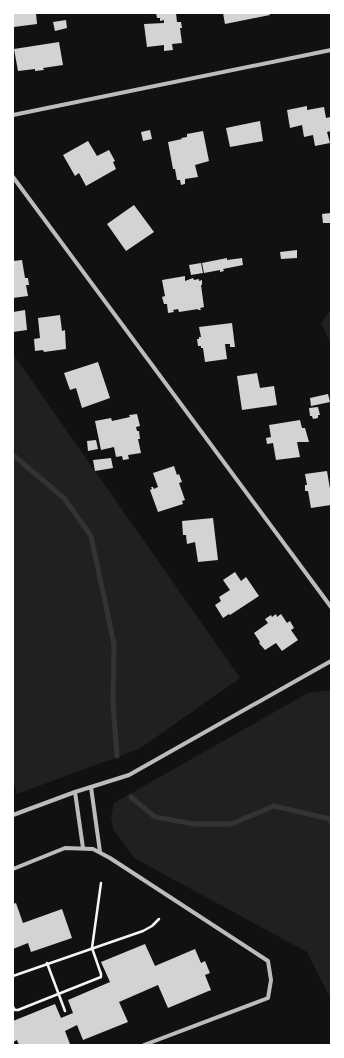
<svg xmlns="http://www.w3.org/2000/svg" width="344" height="1058" font-family="Signika,sans-serif">
<style>
.green{fill:#202020}
.lines{fill:none;stroke-linecap:round;stroke-linejoin:round}
.stream{stroke:#333;stroke-width:5}
.building{fill:#d3d3d3}
.path{stroke:#f5f5f5;stroke-width:2.5}
.minor{stroke:#bcbcbc;stroke-width:4}
</style>
<rect width="100%" height="100%" fill="#111"/>
<g class="green">
<path d="M 331,309 L 331,344 L 321,323 Z"/>
<path d="M 13,354 L 240,678 L 139,749 L 17,794 L 13,778 Z"/>
<path d="M 329,690 L 331,692 L 331,999 L 307,952 L 134,858 L 113,829 L 111,817 L 114,803 L 308,693 Z"/>
</g>
<g class="lines">
<g class="stream">
<path d="M 13,455 L 64,498 L 91,536 L 114,644 L 113,703 L 117,756"/>
<path d="M 131,797 L 155,817 L 194,824 L 231,824 L 274,806 L 330,819 L 331,822"/>
</g>
</g>
<g class="building">
<path d="M 13,13 L 36,13 L 37,24 L 14,27 Z"/>
<path d="M 156,13 L 176,13 L 177,22 L 181,22 L 182,28 L 180,28 L 182,43 L 172,44 L 173,50 L 164,51 L 164,45 L 147,47 L 144,24 L 164,23 L 164,20 L 160,21 L 160,18 L 157,18 Z"/>
<path d="M 223,13 L 269,13 L 270,15 L 225,24 Z"/>
<path d="M 66,20 L 67,28 L 55,31 L 53,22 Z"/>
<path d="M 59,42 L 63,65 L 43,68 L 44,70 L 35,71 L 35,69 L 18,71 L 14,49 Z"/>
<path d="M 307,106 L 307,110 L 324,107 L 326,118 L 331,117 L 331,131 L 327,132 L 330,143 L 315,146 L 313,135 L 304,137 L 302,125 L 290,128 L 287,110 Z"/>
<path d="M 260,121 L 263,141 L 230,147 L 226,128 Z"/>
<path d="M 150,130 L 152,139 L 143,141 L 141,132 Z"/>
<path d="M 203,131 L 209,161 L 195,165 L 198,177 L 185,179 L 185,184 L 181,185 L 180,180 L 177,180 L 175,169 L 173,169 L 168,142 L 182,139 L 181,138 L 187,137 L 187,134 Z"/>
<path d="M 88,141 L 97,156 L 109,150 L 115,161 L 113,162 L 116,169 L 86,186 L 79,173 L 75,176 L 63,155 Z"/>
<path d="M 134,205 L 154,232 L 126,251 L 107,224 Z"/>
<path d="M 331,213 L 331,223 L 323,223 L 322,214 Z"/>
<path d="M 297,250 L 297,258 L 281,259 L 280,252 Z"/>
<path d="M 227,258 L 227,260 L 242,258 L 243,265 L 223,269 L 224,271 L 220,272 L 220,270 L 204,273 L 202,263 Z"/>
<path d="M 22,260 L 25,278 L 28,278 L 29,285 L 26,285 L 28,296 L 13,298 L 13,261 Z"/>
<path d="M 201,263 L 203,273 L 191,275 L 189,265 Z"/>
<path d="M 185,276 L 185,281 L 193,278 L 194,280 L 199,279 L 199,281 L 202,280 L 202,285 L 201,285 L 204,307 L 200,308 L 201,310 L 198,310 L 198,309 L 179,312 L 178,309 L 173,310 L 174,312 L 168,313 L 167,304 L 164,304 L 162,297 L 165,296 L 162,280 Z"/>
<path d="M 25,310 L 27,330 L 13,332 L 13,312 Z"/>
<path d="M 60,315 L 62,331 L 65,330 L 66,349 L 44,352 L 43,350 L 35,351 L 34,339 L 40,338 L 38,318 Z"/>
<path d="M 232,323 L 235,347 L 230,347 L 230,344 L 225,344 L 227,359 L 205,362 L 203,348 L 201,348 L 201,346 L 198,346 L 197,339 L 199,339 L 199,337 L 201,337 L 199,327 Z"/>
<path d="M 98,362 L 110,398 L 82,408 L 76,388 L 70,390 L 64,373 Z"/>
<path d="M 257,373 L 260,388 L 274,386 L 277,405 L 242,410 L 237,376 Z"/>
<path d="M 328,394 L 330,402 L 311,406 L 310,398 Z"/>
<path d="M 318,407 L 320,415 L 318,415 L 318,418 L 313,419 L 312,416 L 310,416 L 309,408 Z"/>
<path d="M 137,414 L 140,426 L 136,427 L 137,431 L 139,431 L 140,439 L 138,439 L 141,453 L 128,455 L 129,459 L 123,460 L 122,456 L 116,457 L 114,447 L 101,450 L 95,421 L 111,418 L 112,421 L 130,417 L 129,415 Z"/>
<path d="M 300,420 L 302,428 L 305,428 L 309,442 L 297,442 L 300,457 L 276,460 L 273,443 L 267,444 L 266,438 L 271,437 L 269,425 Z"/>
<path d="M 96,440 L 98,449 L 88,451 L 87,441 Z"/>
<path d="M 111,458 L 113,468 L 95,471 L 93,460 Z"/>
<path d="M 174,466 L 177,475 L 179,474 L 182,482 L 179,483 L 185,500 L 182,501 L 183,504 L 158,512 L 150,490 L 152,489 L 151,487 L 153,487 L 154,489 L 158,487 L 153,473 Z"/>
<path d="M 327,471 L 331,495 L 331,505 L 311,508 L 308,491 L 305,491 L 305,485 L 307,485 L 305,474 Z"/>
<path d="M 213,518 L 218,560 L 198,562 L 195,542 L 187,544 L 186,535 L 183,535 L 182,521 Z"/>
<path d="M 235,572 L 241,581 L 246,577 L 259,596 L 230,615 L 229,614 L 223,618 L 215,605 L 221,601 L 219,597 L 230,590 L 223,580 Z"/>
<path d="M 276,614 L 277,617 L 281,614 L 287,623 L 290,621 L 294,628 L 291,630 L 298,640 L 282,651 L 276,643 L 265,650 L 259,643 L 260,642 L 254,633 L 268,623 L 265,619 L 271,615 L 272,617 Z"/>
<path d="M 16,903 L 23,923 L 62,909 L 72,938 L 31,952 L 28,943 L 13,949 L 13,904 Z"/>
<path d="M 145,944 L 155,966 L 195,949 L 201,963 L 205,961 L 210,973 L 205,975 L 211,990 L 168,1008 L 158,985 L 119,1002 L 128,1022 L 83,1040 L 77,1025 L 65,1031 L 70,1044 L 69,1045 L 19,1045 L 17,1040 L 13,1042 L 13,1021 L 55,1004 L 61,1018 L 73,1013 L 68,1000 L 110,982 L 101,962 Z"/>
</g>
<g class="lines">
<g class="path">
<path d="M 47,963 L 65,1011"/>
<path d="M 13,976 L 143,931 L 152,926 L 159,919"/>
<path d="M 13,1007 L 15,1010 L 18,1010 L 101,977 L 101,974 L 92,948 L 101,883"/>
</g>
<g class="minor">
<path d="M 13,115 L 331,50"/>
<path d="M 13,177 L 331,607"/>
<path d="M 91,787 L 100,852"/>
<path d="M 75,792 L 83,848"/>
<path d="M 13,815 L 75,792 L 129,775 L 331,661"/>
<path d="M 13,869 L 65,848 L 93,849 L 110,858 L 268,961 L 271,980 L 268,998 L 144,1045"/>
</g>
</g>
<rect width="344" height="1058" fill="none" stroke="#ffffff" stroke-width="28"/>
</svg>
